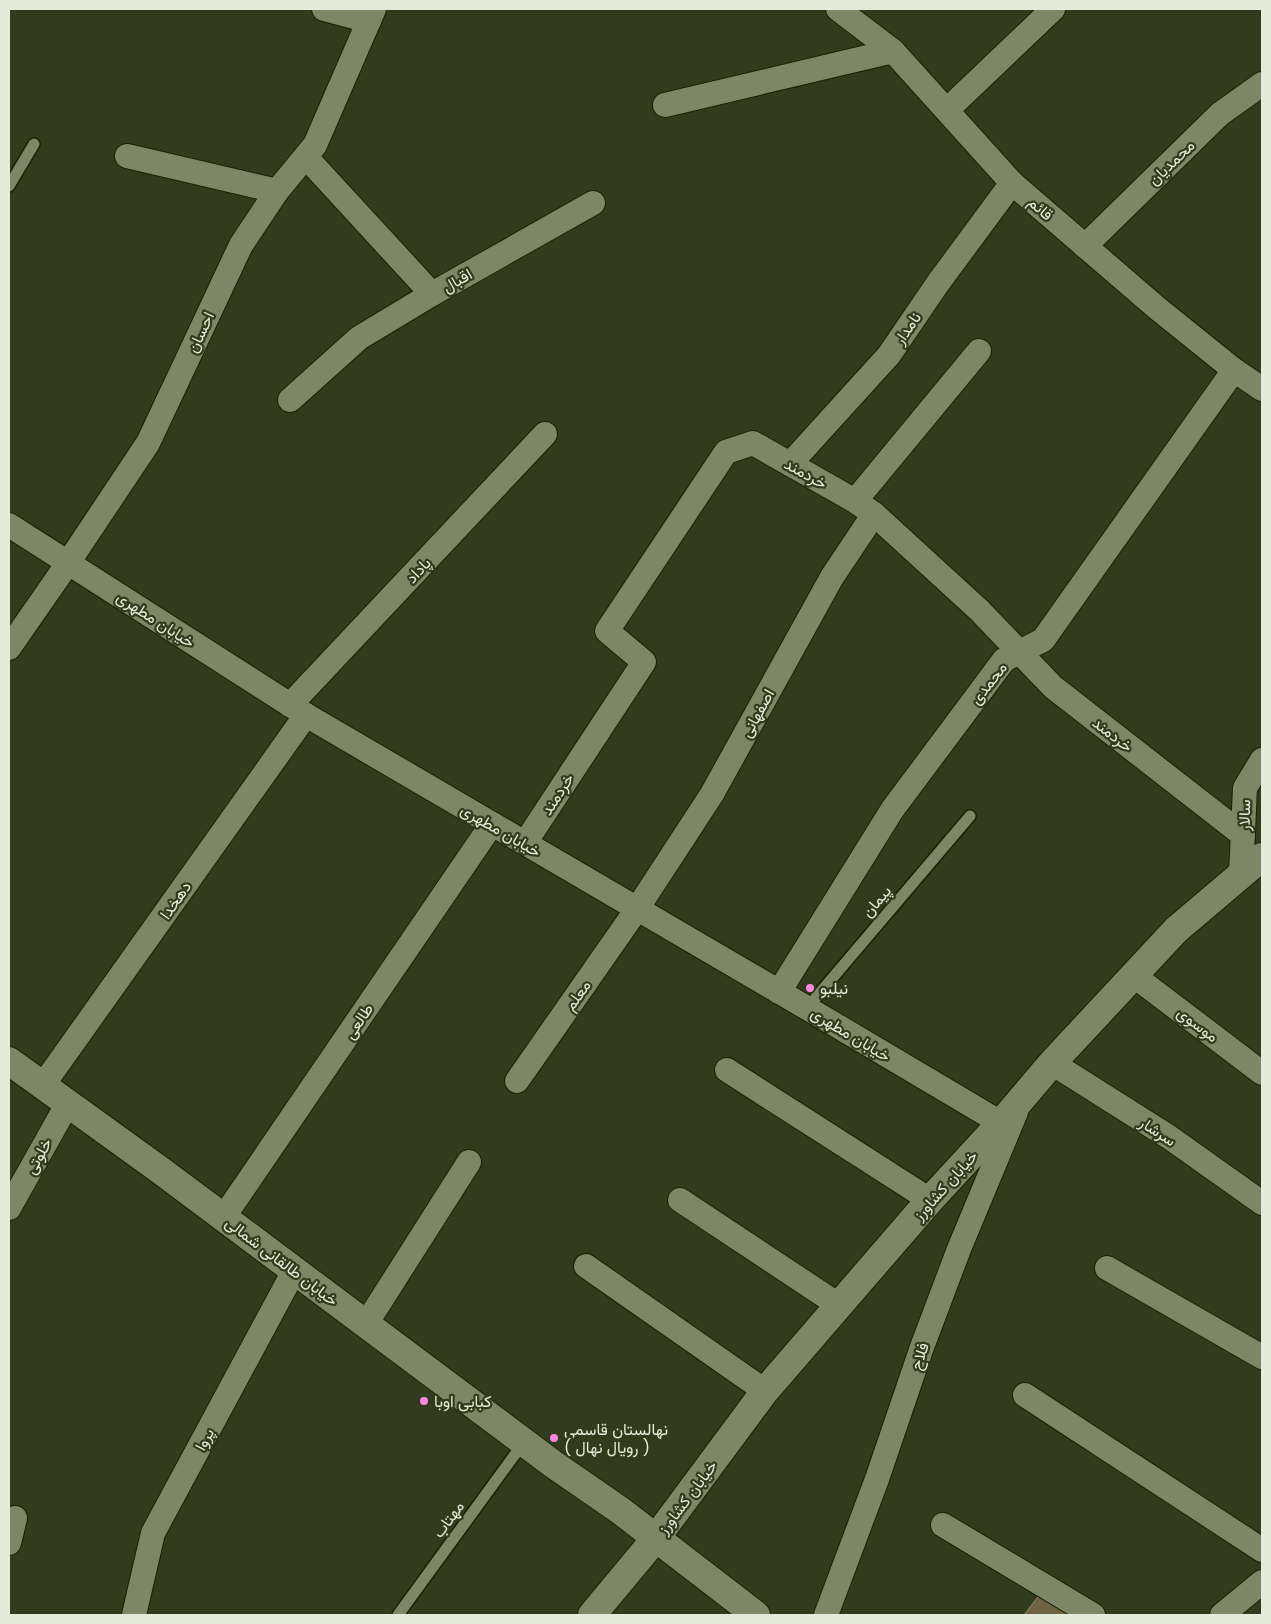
<svg xmlns="http://www.w3.org/2000/svg" width="1271" height="1624" font-family="Poppins,Vazirmatn,sans-serif">
<style>
.building{fill:#6d6443;stroke:#928967}
.lines{fill:none;stroke-linecap:round;stroke-linejoin:round}
.service-casing{stroke:#192105;stroke-width:14}
.minor-casing{stroke:#192105;stroke-width:26}
.secondary-casing{stroke:#192105;stroke-width:30}
.service{stroke:#7b8766;stroke-width:11}
.minor{stroke:#7b8766;stroke-width:24}
.secondary{stroke:#7b8766;stroke-width:28}
.poi-dot{fill:#fe86e1;stroke:#313b1d;stroke-width:2}
.labels{text-anchor:middle;stroke-width:4.5;stroke-linejoin:round;paint-order:stroke}
.street-label{font-size:16px;fill:#e4ebd9;stroke:#313b1d}
.poi-label{font-size:16px;fill:#e4ebd9;stroke:#313b1d;text-anchor:start}
</style>
<rect width="100%" height="100%" fill="#313b1d"/>
<path class="building" d="M 1041,1593 L 1071,1615 L 1024,1615 Z"/>
<g class="lines">
<defs>
<g id="service">
<path d="M 9,186 L 34,144"/>
<path d="M 807,1008 L 970,816"/>
<path d="M 398,1615 L 524,1442"/>
</g>
<g id="minor">
<path d="M 324,9 L 369,21"/>
<path d="M 838,9 L 893,51 L 1012,183 L 1157,308 L 1234,370 L 1262,389"/>
<path d="M 665,105 L 893,51"/>
<path d="M 947,110 L 1053,9"/>
<path d="M 127,156 L 277,191"/>
<path d="M 306,157 L 432,294 L 593,203"/>
<path d="M 1085,246 L 1220,114 L 1262,84"/>
<path d="M 290,400 L 359,338 L 432,294"/>
<path d="M 790,464 L 889,355 L 938,283 L 1012,183"/>
<path d="M 855,501 L 979,351"/>
<path d="M 9,525 L 306,715 L 807,1008 L 1001,1123"/>
<path d="M 9,648 L 68,563 L 148,443 L 241,245 L 277,191 L 315,145 L 374,9"/>
<path d="M 290,705 L 545,434"/>
<path d="M 525,843 L 644,662 L 607,631 L 726,452 L 753,443 L 855,501 L 874,514 L 979,610 L 1053,687 L 1243,835"/>
<path d="M 1241,875 L 1245,788 L 1262,760"/>
<path d="M 1133,975 L 1262,1073"/>
<path d="M 779,992 L 892,810 L 1004,660 L 1043,640 L 1234,370"/>
<path d="M 1052,1063 L 1169,1137 L 1262,1203"/>
<path d="M 727,1070 L 930,1200"/>
<path d="M 517,1081 L 637,909 L 712,794 L 832,577 L 874,514"/>
<path d="M 43,1085 L 306,715"/>
<path d="M 680,1200 L 840,1306"/>
<path d="M 9,1208 L 68,1103"/>
<path d="M 223,1218 L 492,824"/>
<path d="M 586,1266 L 765,1391"/>
<path d="M 1107,1268 L 1262,1357"/>
<path d="M 366,1324 L 469,1162"/>
<path d="M 1025,1395 L 1262,1550"/>
<path d="M 943,1525 L 1093,1615"/>
<path d="M 9,1543 L 15,1518"/>
<path d="M 134,1615 L 153,1533 L 294,1271"/>
<path d="M 826,1615 L 877,1479 L 922,1347 L 959,1249 L 1016,1112"/>
<path d="M 1222,1615 L 1262,1582"/>
</g>
<g id="secondary">
<path d="M 9,1061 L 160,1170 L 553,1464 L 621,1511 L 756,1615"/>
<path d="M 592,1615 L 656,1538 L 765,1391 L 930,1200 L 1001,1123 L 1052,1063 L 1176,930 L 1262,857"/>
</g>
</defs>
<use href="#service" class="service-casing"/>
<use href="#minor" class="minor-casing"/>
<use href="#secondary" class="secondary-casing"/>
<use href="#service" class="service"/>
<use href="#minor" class="minor"/>
<use href="#secondary" class="secondary"/>
</g>
<g class="poi-dot">
<circle cx="810" cy="988" r="5"/>
<circle cx="424" cy="1401" r="5"/>
<circle cx="554" cy="1438" r="5"/>
</g>
<g class="labels">
<g class="street-label">
<text transform="translate(1171 162) rotate(-44)" y="6">محمدیان</text>
<text transform="translate(1041 208) rotate(41)" y="6">قائم</text>
<text transform="translate(457 280) rotate(-30)" y="6">اقبال</text>
<text transform="translate(907 328) rotate(-56)" y="6">نامدار</text>
<text transform="translate(200 332) rotate(-65)" y="6">احسان</text>
<text transform="translate(806 473) rotate(29)" y="6">خردمند</text>
<text transform="translate(418 570) rotate(-47)" y="6">پاداد</text>
<text transform="translate(156 619) rotate(33)" y="6">خیابان مطهری</text>
<text transform="translate(988 683) rotate(-52)" y="6">محمدی</text>
<text transform="translate(757 713) rotate(-61)" y="6">اصفهانی</text>
<text transform="translate(1113 734) rotate(38)" y="6">خردمند</text>
<text transform="translate(557 794) rotate(-57)" y="6">خردمند</text>
<text transform="translate(1244 815) rotate(-88)" y="6">سالار</text>
<text transform="translate(501 830) rotate(30)" y="6">خیابان مطهری</text>
<text transform="translate(175 900) rotate(-55)" y="6">دهخدا</text>
<text transform="translate(876 901) rotate(-50)" y="6">پیمان</text>
<text transform="translate(577 995) rotate(-55)" y="6">معلم</text>
<text transform="translate(358 1021) rotate(-56)" y="6">طالعی</text>
<text transform="translate(1198 1024) rotate(37)" y="6">موسوی</text>
<text transform="translate(851 1034) rotate(31)" y="6">خیابان مطهری</text>
<text transform="translate(1158 1131) rotate(33)" y="6">سرشار</text>
<text transform="translate(38 1156) rotate(-61)" y="6">خلوتی</text>
<text transform="translate(945 1185) rotate(-48)" y="6">خیابان کشاورز</text>
<text transform="translate(282 1261) rotate(37)" y="6">خیابان طالقانی شمالی</text>
<text transform="translate(919 1356) rotate(-71)" y="6">فلاح</text>
<text transform="translate(204 1439) rotate(-62)" y="6">پروا</text>
<text transform="translate(687 1497) rotate(-53)" y="6">خیابان کشاورز</text>
<text transform="translate(448 1519) rotate(-54)" y="6">مهتاب</text>
</g>
<g class="poi-label">
<text x="820" y="994">نیلبو</text>
<text x="434" y="1407">کبابی اوبا</text>
<text x="564" y="1435">نهالستان قاسمی<tspan x="564" dy="18">( رویال نهال )</tspan></text>
</g>
</g>
<rect width="1271" height="1624" fill="none" stroke="#e4ebd9" stroke-width="20"/>
</svg>
